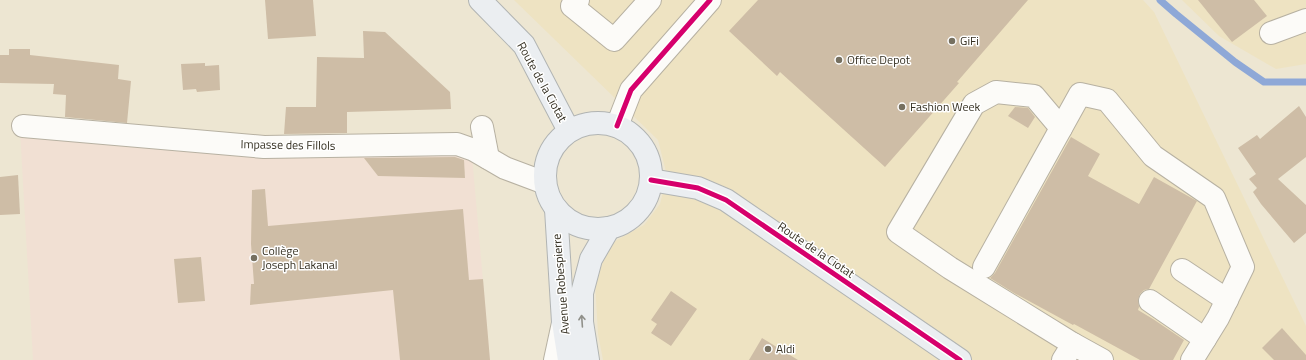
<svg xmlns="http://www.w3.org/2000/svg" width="1306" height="360" font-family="'Titillium Web',sans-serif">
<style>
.built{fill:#eee3c2}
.education{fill:#f1e0d3}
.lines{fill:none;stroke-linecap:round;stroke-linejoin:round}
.stream{stroke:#8ea8d7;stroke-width:7}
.building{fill:#cebda6}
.minor-casing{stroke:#b7b1a2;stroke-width:24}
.major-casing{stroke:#b1b4b3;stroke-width:24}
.minor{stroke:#fcfbf8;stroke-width:22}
.major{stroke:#ebeef1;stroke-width:22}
.cycleway-casing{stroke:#fff;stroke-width:8}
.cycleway{stroke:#d6006c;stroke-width:5}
.oneway{stroke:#90908a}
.poi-dot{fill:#767060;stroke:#fff;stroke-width:1.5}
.labels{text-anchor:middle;stroke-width:3;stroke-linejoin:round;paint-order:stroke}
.poi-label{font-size:12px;fill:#363123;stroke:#fff;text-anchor:start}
.street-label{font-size:12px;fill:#363123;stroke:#fff}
</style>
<rect width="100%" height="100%" fill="#ede6d2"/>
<g class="built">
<path d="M 514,0 L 1143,0 L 1154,12 L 1306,326 L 1306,360 L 603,360 L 598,334 L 595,282 L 610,244 L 644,225 L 660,204 L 667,176 L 658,140 Z"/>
<path d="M 1182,0 L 1306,0 L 1306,64 L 1276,69 L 1219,36 Z"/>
</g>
<path class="education" d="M 20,130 L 249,154 L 472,156 L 490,360 L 33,360 Z"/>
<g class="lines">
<path class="stream" d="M 1160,0 L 1176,14 L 1235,62 L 1264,82 L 1306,82"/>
</g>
<g class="building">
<path d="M 265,0 L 313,0 L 316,36 L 268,39 Z"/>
<path d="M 758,0 L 1028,0 L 957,82 L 959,83 L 885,167 L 780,72 L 777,76 L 729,31 Z"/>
<path d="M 1198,0 L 1254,0 L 1267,16 L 1232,42 Z"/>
<path d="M 363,31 L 385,32 L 450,92 L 451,109 L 347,112 L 347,133 L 284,134 L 286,107 L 316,107 L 317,57 L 364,58 Z"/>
<path d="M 9,49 L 30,49 L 30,55 L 119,65 L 118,79 L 131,81 L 127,123 L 65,117 L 66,95 L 53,94 L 54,84 L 0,83 L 0,55 L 9,55 Z"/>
<path d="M 205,63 L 205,66 L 219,65 L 220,90 L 197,92 L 196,89 L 183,90 L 181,64 Z"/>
<path d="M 1299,106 L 1306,117 L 1306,157 L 1278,179 L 1306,205 L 1306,233 L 1294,243 L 1261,204 L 1253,192 L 1257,188 L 1249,179 L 1256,174 L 1238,148 L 1257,135 L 1260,139 Z"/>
<path d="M 1015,107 L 1028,108 L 1035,117 L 1028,128 L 1008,116 Z"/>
<path d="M 1071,137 L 1100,154 L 1088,176 L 1139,204 L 1154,177 L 1197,201 L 1149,289 L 1144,290 L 1140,294 L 1138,300 L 1139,307 L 1138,310 L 1153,319 L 1184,340 L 1173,360 L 1140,360 L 1074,324 L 1073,325 L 1014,293 L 990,278 L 995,273 Z"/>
<path d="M 455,157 L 464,160 L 465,178 L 378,176 L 364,158 Z"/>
<path d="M 18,175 L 20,214 L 0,215 L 0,177 Z"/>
<path d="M 265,189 L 268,226 L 463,209 L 469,280 L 483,279 L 490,360 L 400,360 L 393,290 L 250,305 L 251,284 L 254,284 L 251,244 L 252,190 Z"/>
<path d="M 201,257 L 205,301 L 178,303 L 174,259 Z"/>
<path d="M 671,291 L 697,309 L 671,346 L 651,333 L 657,324 L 651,320 Z"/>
<path d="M 1282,328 L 1306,355 L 1306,360 L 1274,360 L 1262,348 Z"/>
<path d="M 762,338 L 798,360 L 749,360 Z"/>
</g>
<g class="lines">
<defs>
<g id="minor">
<path d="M 578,0 L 572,6 L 614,40 L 650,0"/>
<path d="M 1271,33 L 1306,20"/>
<path d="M 23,126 L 264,147 L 457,144 L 474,150 L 505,168 L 545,183"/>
<path d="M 617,126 L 631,90 L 710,0"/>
<path d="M 482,127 L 488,158"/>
<path d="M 1061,128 L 1034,96 L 996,92 L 974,104 L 898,232 L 950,268 L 1073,344"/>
<path d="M 984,267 L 1080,94 L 1107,100 L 1153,156 L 1214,198 L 1243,267 L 1218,318 L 1192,360"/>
<path d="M 1182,270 L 1227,300"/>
<path d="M 1150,301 L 1205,339"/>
<path d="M 555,360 L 563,323"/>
<path d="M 1063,360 L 1073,344 L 1102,360"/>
</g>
<g id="major">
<path d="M 480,0 L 524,45 L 569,131"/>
<circle cx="598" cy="176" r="53"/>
<path d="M 651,180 L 698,188 L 726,200 L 960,360"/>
<path d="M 556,209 L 563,322 L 569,360"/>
<path d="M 588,360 L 582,322 L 582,293 L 591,259 L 609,228"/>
</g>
</defs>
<use href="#minor" class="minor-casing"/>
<use href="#major" class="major-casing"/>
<use href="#minor" class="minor"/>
<use href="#major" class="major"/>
<defs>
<g id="cycleway">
<path d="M 617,126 L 631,90 L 710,0"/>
<path d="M 651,180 L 698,188 L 726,200 L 960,360"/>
</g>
</defs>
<use href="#cycleway" class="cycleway-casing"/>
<use href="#cycleway" class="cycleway"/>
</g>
<defs><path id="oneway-shaft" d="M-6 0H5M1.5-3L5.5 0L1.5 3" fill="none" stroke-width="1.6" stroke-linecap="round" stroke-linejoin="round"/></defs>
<use class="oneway" href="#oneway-shaft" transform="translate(582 321) rotate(-94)"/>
<g class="poi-dot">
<circle cx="952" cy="41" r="4"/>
<circle cx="839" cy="60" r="4"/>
<circle cx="902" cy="107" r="4"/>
<circle cx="254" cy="258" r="4"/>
<circle cx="768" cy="349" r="4"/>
</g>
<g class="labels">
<g class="poi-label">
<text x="960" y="45">GiFi</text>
<text x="847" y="64">Office Depot</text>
<text x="910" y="111">Fashion Week</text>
<text x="262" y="255">Collège<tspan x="262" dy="14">Joseph Lakanal</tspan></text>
<text x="776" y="353">Aldi</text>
</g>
<g class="street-label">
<text transform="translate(542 82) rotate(61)" y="4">Route de la Ciotat</text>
<text transform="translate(288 145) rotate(1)" y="4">Impasse des Fillols</text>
<text transform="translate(816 250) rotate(34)" y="4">Route de la Ciotat</text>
<text transform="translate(561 284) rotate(-95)" y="4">Avenue Robespierre</text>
</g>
</g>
</svg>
